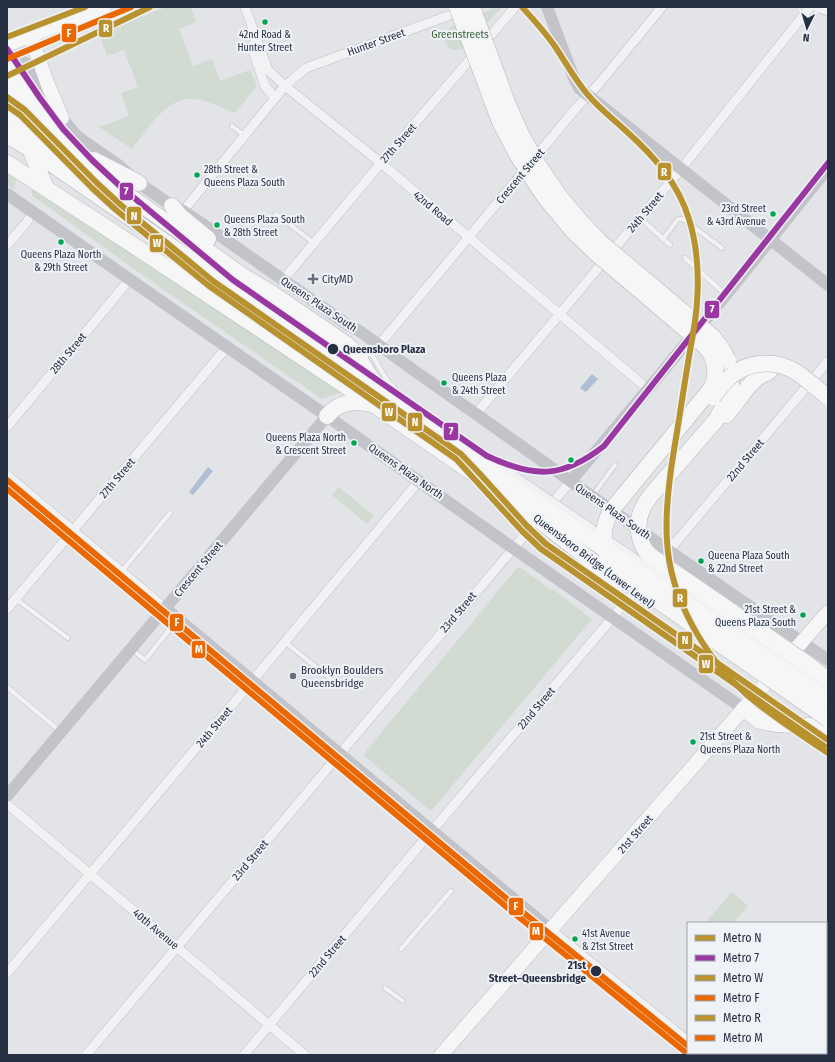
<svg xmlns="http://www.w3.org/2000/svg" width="835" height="1062" font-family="'Fira Sans Condensed',sans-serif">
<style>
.green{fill:#d1dbd2}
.water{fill:#aebed4}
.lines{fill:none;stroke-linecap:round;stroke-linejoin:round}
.lane-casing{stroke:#bfc1c5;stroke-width:5.5}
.street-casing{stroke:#bfc1c5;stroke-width:10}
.primary-casing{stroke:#bec1c5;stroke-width:15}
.highway-casing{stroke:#b4b7bc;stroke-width:17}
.lane{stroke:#f2f2f4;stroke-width:4.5}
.street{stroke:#f2f2f4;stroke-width:9}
.secondary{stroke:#c3c4ca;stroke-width:12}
.primary{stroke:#f6f6f7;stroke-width:14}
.highway{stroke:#f6f6f7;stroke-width:16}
.street-bridge-casing{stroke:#bfc1c5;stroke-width:10;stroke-linecap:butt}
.highway-bridge-casing{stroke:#b4b7bc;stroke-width:17;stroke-linecap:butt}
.street-bridge{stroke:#f2f2f4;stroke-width:9}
.highway-bridge{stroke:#f6f6f7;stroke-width:16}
.metro-1-casing{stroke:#eff2f7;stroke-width:9}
.metro-2-casing{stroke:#eff2f7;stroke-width:9}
.metro-3-casing{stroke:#eff2f7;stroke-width:9}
.metro-4-casing{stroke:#eff2f7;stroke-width:9}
.metro-5-casing{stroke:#eff2f7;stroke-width:9}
.metro-6-casing{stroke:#eff2f7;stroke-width:9}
.metro-1{stroke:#b8922e;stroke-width:6}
.metro-2{stroke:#9a38a1;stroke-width:6}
.metro-3{stroke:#b8922e;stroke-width:6}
.metro-4{stroke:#eb6800;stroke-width:6}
.metro-5{stroke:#b8922e;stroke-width:6}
.metro-6{stroke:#eb6800;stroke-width:6}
.bus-dot{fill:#00a651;stroke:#eff2f7;stroke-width:1.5}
.poi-dot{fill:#686e7c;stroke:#eff2f7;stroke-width:1.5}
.stop-dot{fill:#272f42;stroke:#eff2f7;stroke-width:1.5}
.labels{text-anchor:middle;stroke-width:4;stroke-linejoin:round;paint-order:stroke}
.bus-label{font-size:10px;fill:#272f42;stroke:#eff2f7;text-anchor:start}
.park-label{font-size:11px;fill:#385f33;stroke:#eff2f7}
.street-label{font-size:11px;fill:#272f42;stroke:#eff2f7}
.poi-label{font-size:11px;fill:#272f42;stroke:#eff2f7;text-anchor:start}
.stop-label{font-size:11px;font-weight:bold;fill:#272f42;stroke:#eff2f7;text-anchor:start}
.line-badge{stroke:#eff2f7;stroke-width:1.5}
.badge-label{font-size:11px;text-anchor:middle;font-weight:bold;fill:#fff}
</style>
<rect width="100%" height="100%" fill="#e2e4e7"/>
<g class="green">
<path d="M 166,7 L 191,7 L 196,22 L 179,29 L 193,66 L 212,59 L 220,81 L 250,70 L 257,86 L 235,113 C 222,108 208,100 194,99 C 167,96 147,130 132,149 L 99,127 L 129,116 L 121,93 L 138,87 L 124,50 L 107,56 L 99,33 Z"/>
<path d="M 497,7 L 502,7 L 463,48 L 455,50 L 450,49 L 447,45 L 444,38 L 445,33 L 454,24 Z"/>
<path d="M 7,169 L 17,176 L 14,189 L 7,185 Z"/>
<path d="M 32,185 L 343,392 L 322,399 L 131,267 L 40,201 L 32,196 Z"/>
<path d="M 339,487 L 374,516 L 367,524 L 332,495 Z"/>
<path d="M 520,567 L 551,590 L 553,589 L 592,619 L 431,811 L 363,755 L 517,568 Z"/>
<path d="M 732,892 L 748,906 L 733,923 L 707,923 L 706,922 Z"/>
</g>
<g class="water">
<path d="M 592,374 L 598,379 L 586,392 L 580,388 Z"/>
<path d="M 208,467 L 213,471 L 193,495 L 189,492 Z"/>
</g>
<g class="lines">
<defs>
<g id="lane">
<path d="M 232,126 L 245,136"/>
<path d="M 276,214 L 314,243"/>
<path d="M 640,218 L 670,245"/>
<path d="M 663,239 L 678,219 L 683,219 L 722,248"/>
<path d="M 685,258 L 725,294"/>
<path d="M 361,358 L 371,353 L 391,387"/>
<path d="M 593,495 L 615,465"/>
<path d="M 122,571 L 170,513"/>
<path d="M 16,599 L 68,638"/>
<path d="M 285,642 L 336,683"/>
<path d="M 131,649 L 145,660 L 178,619"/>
<path d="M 7,687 L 60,731"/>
<path d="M 401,949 L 451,891"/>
<path d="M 385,988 L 403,1001"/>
</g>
<g id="street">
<path d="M 245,7 L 268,70 L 285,86 L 381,163 L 648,389"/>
<path d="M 817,7 L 828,11"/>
<path d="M 255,35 L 253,51 L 265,86 L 275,98"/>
<path d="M 183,211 L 285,86 L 306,68 L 461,11"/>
<path d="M 7,245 L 27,222 L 32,211"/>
<path d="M 283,280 L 386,157 L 515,7"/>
<path d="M 379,345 L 577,107 L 598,85 L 662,7"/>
<path d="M 391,387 L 398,397 L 405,402"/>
<path d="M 476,414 L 681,169 L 810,7"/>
<path d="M 432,420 L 530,487"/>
<path d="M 7,427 L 130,279"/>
<path d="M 7,475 L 165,608"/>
<path d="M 548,508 L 571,481"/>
<path d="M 666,554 L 828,361"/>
<path d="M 7,609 L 227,347"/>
<path d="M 7,804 L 305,1055"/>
<path d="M 551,930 L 688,1041"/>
<path d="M 7,973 L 259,673 L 419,481"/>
<path d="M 826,978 L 828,976"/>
<path d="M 703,1053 L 705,1055"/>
<path d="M 86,1055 L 429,648 L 540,517"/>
<path d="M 244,1055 L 419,846 L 641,584"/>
<path d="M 759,1055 L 760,1053"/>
</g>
<g id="primary">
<path d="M 30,35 L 48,85 L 62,118"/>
<path d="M 7,45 L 104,7"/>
<path d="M 441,1055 L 828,612"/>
</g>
<g id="highway">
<path d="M 7,60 L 19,74 L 34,99 L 62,138 L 96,170 L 122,191 L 243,276 L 273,294 L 346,344 L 355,352 L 369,375 L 377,386"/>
<path d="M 7,76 L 39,142 L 50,160"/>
<path d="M 7,102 L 19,132 L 30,149 L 46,188"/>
<path d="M 7,135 L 30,149 L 155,235 L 525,495"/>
<path d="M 94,160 L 139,183"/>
<path d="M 7,163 L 142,251 L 373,404 L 519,505"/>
<path d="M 172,206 L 180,216 L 208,239"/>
<path d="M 726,415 C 739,402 750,377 769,372"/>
<path d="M 327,416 C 339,402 353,400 371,404"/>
<path d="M 652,494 L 716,420 L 729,396 L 731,385 L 730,367"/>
<path d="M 744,709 L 760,721 L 776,724 L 828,727"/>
</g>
</defs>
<use href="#lane" class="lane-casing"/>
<use href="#street" class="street-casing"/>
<use href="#primary" class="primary-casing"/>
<use href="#highway" class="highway-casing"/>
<use href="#lane" class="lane"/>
<use href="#street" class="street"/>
<g class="secondary">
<path d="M 547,7 L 575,81 L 580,89 L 828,285"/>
<path d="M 7,53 L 29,65 L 62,118 L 75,134 L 82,140 L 117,164 L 139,183 L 172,206 L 183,211 L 213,231 L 345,323 L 361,332 L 412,369 L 476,414 L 669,551 L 828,660"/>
<path d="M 7,194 L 227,347 L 327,416 L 503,541 L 744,709"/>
<path d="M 571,481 L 648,389 L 726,295 L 828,168"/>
<path d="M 165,608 L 551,930"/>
<path d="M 7,796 L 327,416"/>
</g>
<use href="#primary" class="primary"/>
<use href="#highway" class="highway"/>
<defs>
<path id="street-bridge" d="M 530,487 L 828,691"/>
<g id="highway-bridge">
<path d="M 457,7 L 500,122 L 518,156 L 544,196 L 553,207 L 574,232 L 598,255 L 704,345 C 716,357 719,375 710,390 L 610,512 C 597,540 604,560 628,580 L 828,719"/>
<path d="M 472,7 L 508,105 L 520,132 L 536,162 L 560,197 L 581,222 L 600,242 L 713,337 L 722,349 L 728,360"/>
<path d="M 713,397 C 718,390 723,383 729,378 C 747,361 775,359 796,372 C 807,379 817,389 828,397"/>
<path d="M 652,494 C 648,499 644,504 642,510 C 636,522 638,540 646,551 C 650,556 656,560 661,563 L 809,665 L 828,680"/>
<path d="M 525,495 L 828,701"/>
<path d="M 519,505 L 619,582"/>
</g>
</defs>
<use href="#street-bridge" class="street-bridge-casing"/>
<use href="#highway-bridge" class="highway-bridge-casing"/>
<use href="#street-bridge" class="street-bridge"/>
<use href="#highway-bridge" class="highway-bridge"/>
<defs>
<path id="metro-1" d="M 7,97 L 25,110 L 97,183 L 121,205 L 213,281 L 461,454 L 480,474 L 527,526 L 546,544 L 828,740"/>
<path id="metro-2" d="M 7,49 L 40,98 L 63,129 L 92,160 L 121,187 L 233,280 L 487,456 C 534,478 562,479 604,446 L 828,163"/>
<path id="metro-3" d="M 7,106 L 20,115 L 92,188 L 116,210 L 209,286 L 456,459 L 522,531 L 541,549 L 824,746"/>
<g id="metro-4">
<path d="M 7,59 L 131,7"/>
<path d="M 7,480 L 519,909 L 688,1046"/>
</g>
<g id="metro-5">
<path d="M 522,7 C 534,20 546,33 556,48 C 566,63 575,80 588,95 C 599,108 613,119 626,131 C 654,156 678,183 689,219 C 697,245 699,275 697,302 C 696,322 691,343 688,363 C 683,392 679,421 674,450 C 669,480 665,511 667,541 C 670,598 704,656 746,694 C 771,716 800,734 828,753"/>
<path d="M 7,37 L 85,7"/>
<path d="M 7,76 L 150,7"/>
</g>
<path id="metro-6" d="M 7,489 L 515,914 L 684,1051"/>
</defs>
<use href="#metro-1" class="metro-1-casing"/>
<use href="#metro-2" class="metro-2-casing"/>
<use href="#metro-3" class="metro-3-casing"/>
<use href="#metro-4" class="metro-4-casing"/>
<use href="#metro-5" class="metro-5-casing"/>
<use href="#metro-6" class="metro-6-casing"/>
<use href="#metro-1" class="metro-1"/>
<use href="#metro-2" class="metro-2"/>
<use href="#metro-3" class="metro-3"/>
<use href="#metro-4" class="metro-4"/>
<use href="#metro-5" class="metro-5"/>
<use href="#metro-6" class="metro-6"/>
</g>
<g class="bus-dot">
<circle cx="265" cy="22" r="3.5"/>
<circle cx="197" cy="175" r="3.5"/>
<circle cx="773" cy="214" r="3.5"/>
<circle cx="217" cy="225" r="3.5"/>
<circle cx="61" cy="242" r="3.5"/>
<circle cx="444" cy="383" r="3.5"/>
<circle cx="354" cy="443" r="3.5"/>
<circle cx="571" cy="460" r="3.5"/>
<circle cx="701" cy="561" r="3.5"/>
<circle cx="803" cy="615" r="3.5"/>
<circle cx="693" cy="742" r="3.5"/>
<circle cx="575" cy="939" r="3.5"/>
</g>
<g class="poi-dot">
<path d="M311 273h4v4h4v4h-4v4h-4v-4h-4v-4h4z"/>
<circle cx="293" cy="676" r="4"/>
</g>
<g class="stop-dot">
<circle cx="333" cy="349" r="6"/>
<circle cx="596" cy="971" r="6"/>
</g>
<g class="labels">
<g class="bus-label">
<text x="265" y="38" text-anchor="middle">42nd Road &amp;<tspan x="265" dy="13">Hunter Street</tspan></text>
<text x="204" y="173">28th Street &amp;<tspan x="204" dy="13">Queens Plaza South</tspan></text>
<text x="766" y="212" text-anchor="end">23rd Street<tspan x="766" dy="13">&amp; 43rd Avenue</tspan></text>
<text x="224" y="223">Queens Plaza South<tspan x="224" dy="13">&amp; 28th Street</tspan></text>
<text x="61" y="258" text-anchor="middle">Queens Plaza North<tspan x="61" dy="13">&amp; 29th Street</tspan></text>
<text x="452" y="381">Queens Plaza<tspan x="452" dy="13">&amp; 24th Street</tspan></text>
<text x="346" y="441" text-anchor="end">Queens Plaza North<tspan x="346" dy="13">&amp; Crescent Street</tspan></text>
<text x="708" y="559">Queena Plaza South<tspan x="708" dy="13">&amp; 22nd Street</tspan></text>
<text x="796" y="613" text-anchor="end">21st Street &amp;<tspan x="796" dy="13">Queens Plaza South</tspan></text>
<text x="700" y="740">21st Street &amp;<tspan x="700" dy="13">Queens Plaza North</tspan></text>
<text x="582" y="937">41st Avenue<tspan x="582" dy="13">&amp; 21st Street</tspan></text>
</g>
<g class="park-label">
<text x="460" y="38">Greenstreets</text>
</g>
<g class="street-label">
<text transform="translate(376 42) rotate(-20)" y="4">Hunter Street</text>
<text transform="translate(398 143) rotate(-49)" y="4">27th Street</text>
<text transform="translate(520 176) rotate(-50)" y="4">Crescent Street</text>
<text transform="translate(433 208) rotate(40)" y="4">42nd Road</text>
<text transform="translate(645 212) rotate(-50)" y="4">24th Street</text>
<text transform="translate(319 304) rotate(34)" y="4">Queens Plaza South</text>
<text transform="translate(68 353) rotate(-50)" y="4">28th Street</text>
<text transform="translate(745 460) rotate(-50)" y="4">22nd Street</text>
<text transform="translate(406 471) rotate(35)" y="4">Queens Plaza North</text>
<text transform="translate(117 478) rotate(-50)" y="4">27th Street</text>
<text transform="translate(613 511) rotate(35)" y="4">Queens Plaza South</text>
<text transform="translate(594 561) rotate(37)" y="4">Queensboro Bridge (Lower Level)</text>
<text transform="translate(198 569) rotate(-50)" y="4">Crescent Street</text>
<text transform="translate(458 612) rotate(-50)" y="4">23rd Street</text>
<text transform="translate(536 708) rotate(-50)" y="4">22nd Street</text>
<text transform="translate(214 727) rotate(-50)" y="4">24th Street</text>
<text transform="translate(635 834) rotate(-49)" y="4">21st Street</text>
<text transform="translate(250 860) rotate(-50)" y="4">23rd Street</text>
<text transform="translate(156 929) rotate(40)" y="4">40th Avenue</text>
<text transform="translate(327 956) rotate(-50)" y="4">22nd Street</text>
</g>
<g class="poi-label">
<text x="322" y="283">CityMD</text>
<text x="301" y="674">Brooklyn Boulders<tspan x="301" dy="13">Queensbridge</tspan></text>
</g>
<g class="stop-label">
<text x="343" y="353">Queensboro Plaza</text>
<text x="586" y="969" text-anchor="end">21st<tspan x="586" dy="13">Street–Queensbridge</tspan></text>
</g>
</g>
<g class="line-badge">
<rect x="98" y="19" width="15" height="19" rx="4" fill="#b8922e"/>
<rect x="61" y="23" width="16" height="20" rx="4" fill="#eb6800"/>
<rect x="657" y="162" width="15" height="19" rx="4" fill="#b8922e"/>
<rect x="119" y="182" width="15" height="19" rx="4" fill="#9a38a1"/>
<rect x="126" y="206" width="16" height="19" rx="4" fill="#b8922e"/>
<rect x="149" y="234" width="15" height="19" rx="4" fill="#b8922e"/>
<rect x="704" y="300" width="16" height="19" rx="4" fill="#9a38a1"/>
<rect x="381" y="402" width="16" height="20" rx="4" fill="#b8922e"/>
<rect x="407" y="412" width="16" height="20" rx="4" fill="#b8922e"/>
<rect x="443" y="422" width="16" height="19" rx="4" fill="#9a38a1"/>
<rect x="672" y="588" width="16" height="20" rx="4" fill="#b8922e"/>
<rect x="169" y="613" width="15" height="19" rx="4" fill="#eb6800"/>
<rect x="677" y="631" width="16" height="19" rx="4" fill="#b8922e"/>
<rect x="191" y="640" width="15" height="19" rx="4" fill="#eb6800"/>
<rect x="698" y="654" width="16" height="20" rx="4" fill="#b8922e"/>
<rect x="508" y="897" width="16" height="19" rx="4" fill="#eb6800"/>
<rect x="529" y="922" width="15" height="19" rx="4" fill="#eb6800"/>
</g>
<g class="badge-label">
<text x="106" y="32">R</text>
<text x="69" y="37">F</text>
<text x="664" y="176">R</text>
<text x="126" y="195">7</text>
<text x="134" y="220">N</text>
<text x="157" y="247">W</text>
<text x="712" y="313">7</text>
<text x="389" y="416">W</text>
<text x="415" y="426">N</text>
<text x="451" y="435">7</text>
<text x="680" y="602">R</text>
<text x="177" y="626">F</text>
<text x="685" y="644">N</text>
<text x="199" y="653">M</text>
<text x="706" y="668">W</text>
<text x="516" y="910">F</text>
<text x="536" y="935">M</text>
</g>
<rect width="835" height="1062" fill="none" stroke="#272f42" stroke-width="16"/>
<rect x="687" y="922" width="140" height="132" fill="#eff2f7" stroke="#9fa4af"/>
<rect x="695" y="935" width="20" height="6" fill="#b8922e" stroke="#9fa4af"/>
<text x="723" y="942" font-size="12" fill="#272f42">Metro N</text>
<rect x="695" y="955" width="20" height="6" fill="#9a38a1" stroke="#9fa4af"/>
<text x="723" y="962" font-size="12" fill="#272f42">Metro 7</text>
<rect x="695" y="975" width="20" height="6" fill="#b8922e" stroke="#9fa4af"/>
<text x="723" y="982" font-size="12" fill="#272f42">Metro W</text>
<rect x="695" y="995" width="20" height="6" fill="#eb6800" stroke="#9fa4af"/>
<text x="723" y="1002" font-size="12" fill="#272f42">Metro F</text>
<rect x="695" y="1015" width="20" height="6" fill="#b8922e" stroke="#9fa4af"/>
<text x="723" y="1022" font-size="12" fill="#272f42">Metro R</text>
<rect x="695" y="1035" width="20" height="6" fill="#eb6800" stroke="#9fa4af"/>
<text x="723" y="1042" font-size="12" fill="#272f42">Metro M</text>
<g transform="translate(807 28) rotate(185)" stroke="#eff2f7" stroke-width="3" paint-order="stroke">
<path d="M0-3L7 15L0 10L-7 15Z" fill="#272f42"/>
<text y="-6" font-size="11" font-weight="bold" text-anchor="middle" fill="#272f42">N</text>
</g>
</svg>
